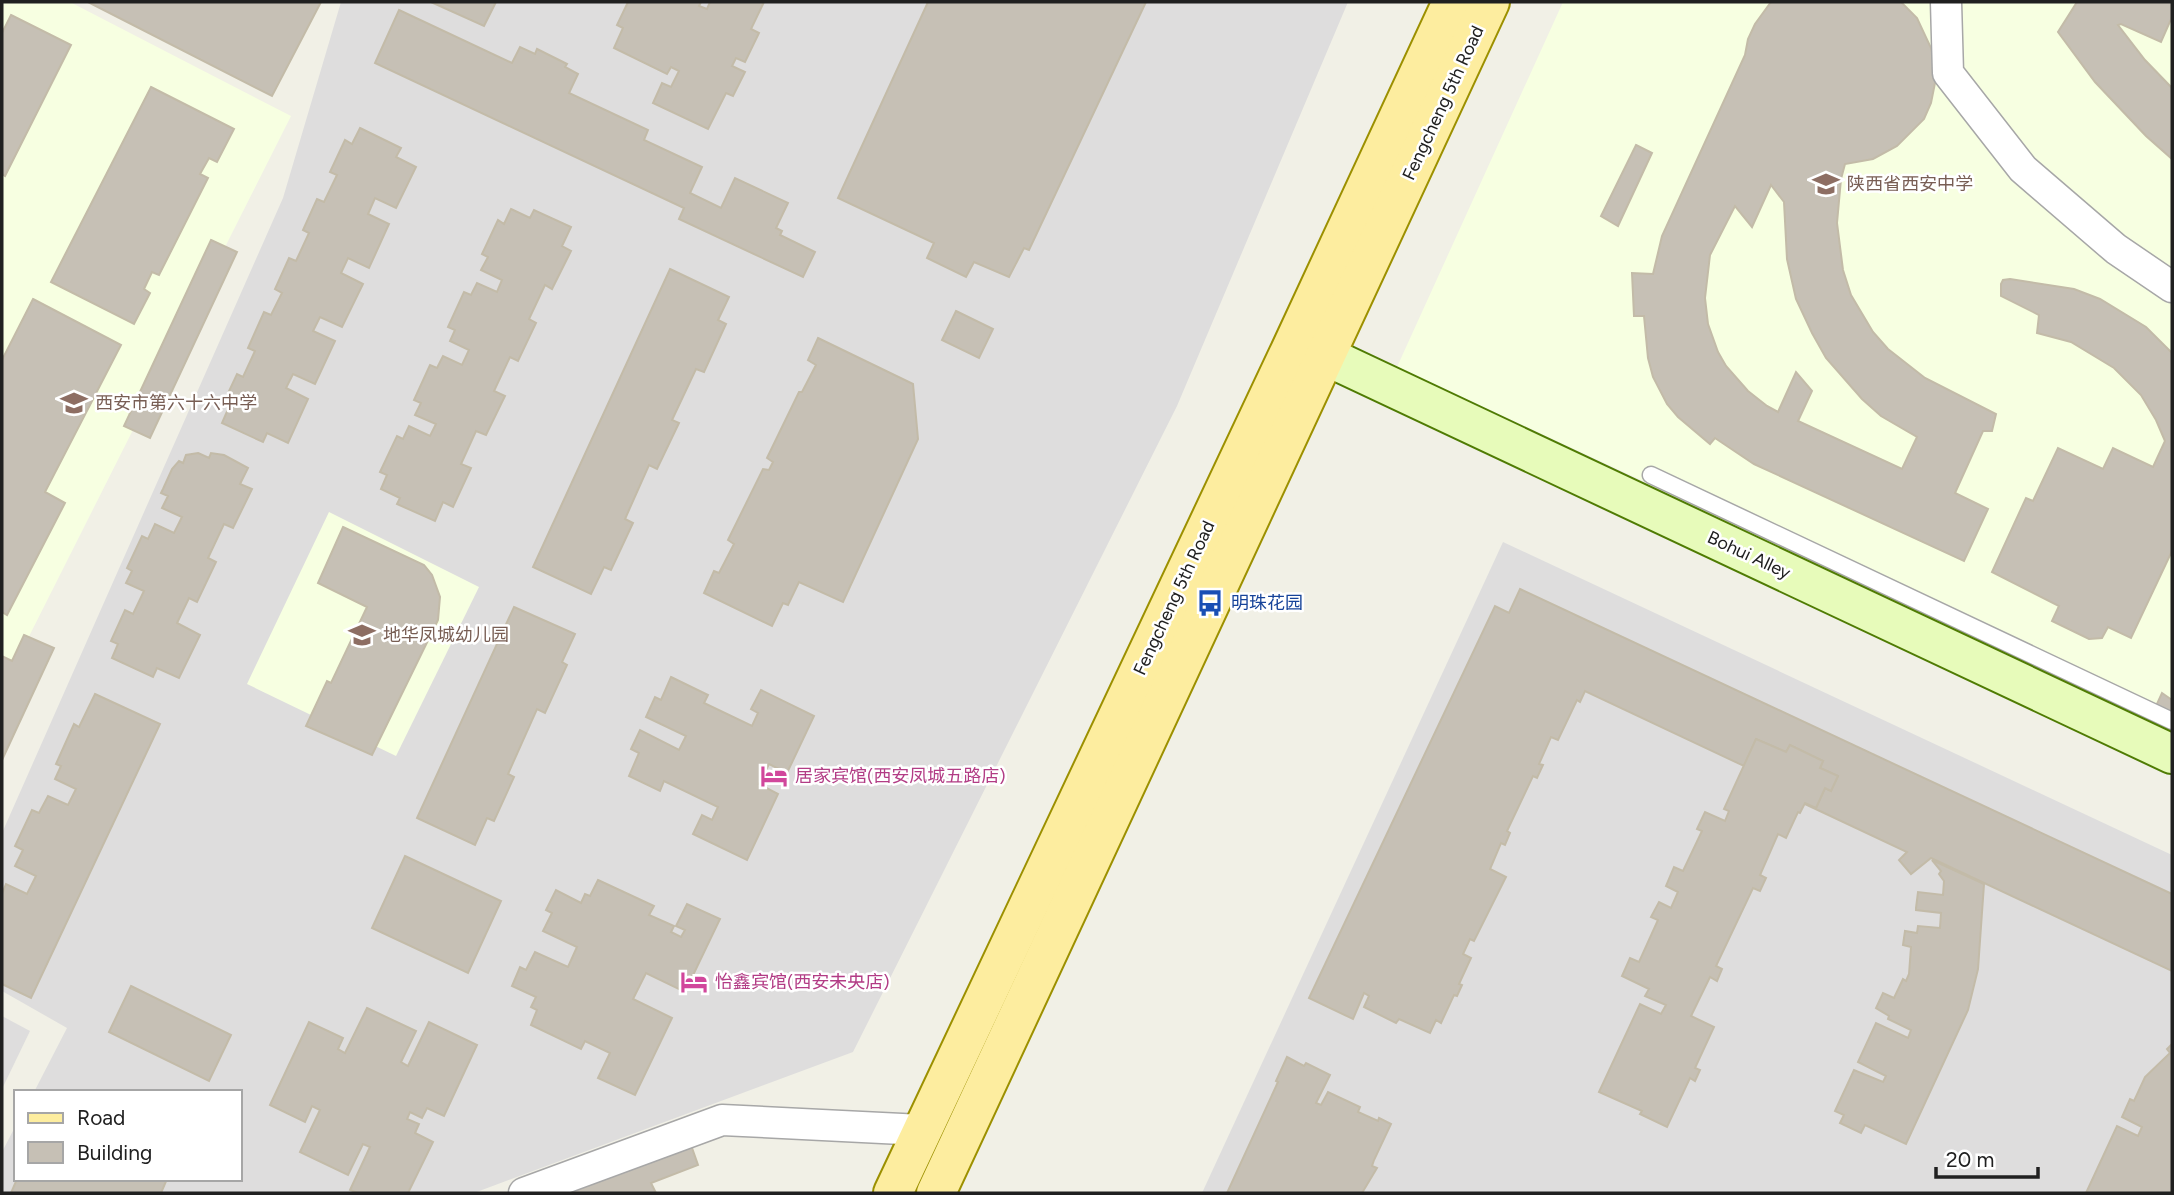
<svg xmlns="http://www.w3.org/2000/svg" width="2174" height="1195" font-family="Figtree,'Noto Sans SC',sans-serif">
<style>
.residential{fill:#dedddd}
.education{fill:#f7ffe1}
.building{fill:#c6c0b5;stroke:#c3bba8;stroke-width:2;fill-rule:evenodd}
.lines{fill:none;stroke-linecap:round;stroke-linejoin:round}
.lane-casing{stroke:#a7a7a7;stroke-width:19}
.street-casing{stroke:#a7a7a7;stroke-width:33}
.secondary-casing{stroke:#4f7b03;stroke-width:42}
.primary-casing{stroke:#9c9000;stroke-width:42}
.lane{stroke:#fff;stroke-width:16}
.street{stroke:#fff;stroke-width:30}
.secondary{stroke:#e7fbba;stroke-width:38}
.primary{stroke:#fded9f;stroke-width:38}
.labels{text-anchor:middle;stroke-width:5;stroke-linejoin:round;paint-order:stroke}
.street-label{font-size:18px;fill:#202020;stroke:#fff}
.education-label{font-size:18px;fill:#785e54;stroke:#fff;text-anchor:start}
.transit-label{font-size:18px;fill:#164399;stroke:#fff;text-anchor:start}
.hotel-label{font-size:18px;fill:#b23c85;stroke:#fff;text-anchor:start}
</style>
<rect width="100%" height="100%" fill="#f1f0e6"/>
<g class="residential">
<path d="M 341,2 L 1348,2 L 1177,406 L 853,1052 L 474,1193 L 2,1193 L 2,1152 L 16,1125 L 16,1179 L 240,1179 L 240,1092 L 34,1092 L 67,1028 L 2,991 L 2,833 L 283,198 Z"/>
<path d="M 1503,542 L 2172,855 L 2172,1193 L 1202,1193 Z"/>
<path d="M 2,1016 L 30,1031 L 2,1089 Z"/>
</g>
<g class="education">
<path d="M 2,2 L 70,2 L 291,116 L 2,690 Z"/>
<path d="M 1563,2 L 2172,2 L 2172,726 L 1397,367 Z"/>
<path d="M 329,512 L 479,587 L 396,756 L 247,684 Z"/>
</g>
<g class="building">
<path d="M 88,2 L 321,2 L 272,96 Z"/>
<path d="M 431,2 L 496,2 L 484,26 Z"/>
<path d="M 628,2 L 701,2 L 699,6 L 707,9 L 710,2 L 764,2 L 751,29 L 759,33 L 745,62 L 736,58 L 732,66 L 745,72 L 733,96 L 726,93 L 708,129 L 653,103 L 662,83 L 671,87 L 679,71 L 671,67 L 667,74 L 614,48 L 623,28 L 617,25 Z"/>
<path d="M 928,2 L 1146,2 L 1029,250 L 1024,248 L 1009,277 L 974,262 L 966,277 L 927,258 L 934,243 L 838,198 Z"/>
<path d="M 1771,2 L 1901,2 L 1917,18 L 1931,48 L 1935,64 L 1935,83 L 1931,103 L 1924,119 L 1897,146 L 1873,159 L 1845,164 L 1841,179 L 1837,223 L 1843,270 L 1851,295 L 1873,332 L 1888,349 L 1925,378 L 1996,414 L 1992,431 L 1983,431 L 1955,493 L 1988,509 L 1964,561 L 1754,464 L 1715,438 L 1710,444 L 1678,417 L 1667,404 L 1653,377 L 1648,358 L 1644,316 L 1634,316 L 1632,273 L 1653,274 L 1662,236 L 1745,55 L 1748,39 L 1755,24 ZM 1771,185 L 1784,202 L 1787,259 L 1796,299 L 1812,333 L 1826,358 L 1862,399 L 1881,416 L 1917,437 L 1902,469 L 1798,421 L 1812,391 L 1796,372 L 1778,412 L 1767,406 L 1748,391 L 1726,366 L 1718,352 L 1708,324 L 1705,298 L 1710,255 L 1735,206 L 1752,227 Z"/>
<path d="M 2077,2 L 2172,2 L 2172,17 L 2161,42 L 2121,24 L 2118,25 L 2145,60 L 2172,88 L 2172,159 L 2146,136 L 2095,82 L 2058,32 Z"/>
<path d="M 399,10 L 512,63 L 520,47 L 535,54 L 537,49 L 567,64 L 565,67 L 578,74 L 569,93 L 648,130 L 644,140 L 702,167 L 690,193 L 721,208 L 735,178 L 788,203 L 776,228 L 782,231 L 780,235 L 815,252 L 803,277 L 679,219 L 684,208 L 375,63 Z"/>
<path d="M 11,15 L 71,45 L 5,176 L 2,174 L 2,33 Z"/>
<path d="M 151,87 L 234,129 L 217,162 L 209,158 L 200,174 L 208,178 L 159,275 L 152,272 L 144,289 L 150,293 L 134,324 L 51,282 Z"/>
<path d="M 360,128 L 401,148 L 396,157 L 416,167 L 396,208 L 375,198 L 368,214 L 389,224 L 369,268 L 348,258 L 341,273 L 363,284 L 342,327 L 320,317 L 313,331 L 335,341 L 315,384 L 293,374 L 286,388 L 308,399 L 288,443 L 267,433 L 263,442 L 222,423 L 229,407 L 223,404 L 237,374 L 243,377 L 255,351 L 248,348 L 264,312 L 271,315 L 282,293 L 275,289 L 289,258 L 296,261 L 309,233 L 303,230 L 317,199 L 324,202 L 337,175 L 330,172 L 345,140 L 352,144 Z"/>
<path d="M 1636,145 L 1652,153 L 1618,226 L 1601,216 Z"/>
<path d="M 511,209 L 530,218 L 534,210 L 571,227 L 562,246 L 571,251 L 552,289 L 545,285 L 529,319 L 536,323 L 518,361 L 510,357 L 494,391 L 505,396 L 486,435 L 476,431 L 461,464 L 471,468 L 453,507 L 443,502 L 435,521 L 397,504 L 400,498 L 381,489 L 387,475 L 380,472 L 397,436 L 403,439 L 409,426 L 430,436 L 436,424 L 415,415 L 421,403 L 414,400 L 430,365 L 437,368 L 443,356 L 462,365 L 469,350 L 450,341 L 455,330 L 448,327 L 464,292 L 471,295 L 477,283 L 497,292 L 502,280 L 481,270 L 488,257 L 482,254 L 498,220 L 504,224 Z"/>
<path d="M 211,240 L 237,252 L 150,438 L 124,426 Z"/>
<path d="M 670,269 L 729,297 L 718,320 L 726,324 L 704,372 L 696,369 L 672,420 L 679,423 L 657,469 L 649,465 L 625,519 L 633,523 L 611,570 L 604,567 L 591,594 L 533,567 Z"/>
<path d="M 2010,279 L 2074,289 L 2100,299 L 2146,327 L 2172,353 L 2172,551 L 2131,638 L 2108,627 L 2102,638 L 2089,639 L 2052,621 L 2059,606 L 1992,572 L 2026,498 L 2033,501 L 2058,448 L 2103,469 L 2113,448 L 2153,467 L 2165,441 L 2156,420 L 2141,395 L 2114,368 L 2071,342 L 2037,333 L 2039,315 L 2001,296 L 2001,284 L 2003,280 Z"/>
<path d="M 33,299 L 121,345 L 45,492 L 65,503 L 7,615 L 2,612 L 2,360 Z"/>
<path d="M 956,311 L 993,329 L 979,358 L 942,340 Z"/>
<path d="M 818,338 L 913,384 L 918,439 L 843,602 L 799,582 L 788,605 L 783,603 L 772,626 L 704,593 L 714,571 L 719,573 L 734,544 L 728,540 L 763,469 L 769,470 L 773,462 L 767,458 L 799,392 L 802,392 L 816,365 L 808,360 Z"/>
<path d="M 198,453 L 209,458 L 211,453 L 224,455 L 248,468 L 240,484 L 252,489 L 233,528 L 224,524 L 208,558 L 216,562 L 197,602 L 189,598 L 177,623 L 200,635 L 179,678 L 157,668 L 153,677 L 112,658 L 118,644 L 111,641 L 125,610 L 133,614 L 144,591 L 126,583 L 132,571 L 127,568 L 142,536 L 148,539 L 155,524 L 174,533 L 182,517 L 162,508 L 168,496 L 161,493 L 163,489 L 172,469 L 179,461 L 183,463 L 186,455 Z"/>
<path d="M 343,527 L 424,565 L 432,575 L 440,597 L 438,620 L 372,755 L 306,726 L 327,681 L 331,683 L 367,607 L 318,583 Z"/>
<path d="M 1520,589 L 2172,894 L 2172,971 L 1931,858 L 1911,874 L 1899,860 L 1907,852 L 1805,804 L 1805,803 L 1816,808 L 1825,788 L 1831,791 L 1838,776 L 1820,768 L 1823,761 L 1790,745 L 1786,752 L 1756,739 L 1744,766 L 1585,691 L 1580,702 L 1577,700 L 1558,740 L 1551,737 L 1539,764 L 1543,765 L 1537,778 L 1533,776 L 1507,831 L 1510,833 L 1505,845 L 1501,843 L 1490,869 L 1506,877 L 1474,941 L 1470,939 L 1463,954 L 1471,958 L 1459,984 L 1462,985 L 1457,996 L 1454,995 L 1441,1023 L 1436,1020 L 1430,1033 L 1399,1019 L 1396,1023 L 1364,1007 L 1369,996 L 1364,993 L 1353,1019 L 1309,998 L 1495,606 L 1509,613 Z"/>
<path d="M 514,607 L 575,634 L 562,662 L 567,665 L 545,713 L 537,709 L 508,774 L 514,777 L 494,821 L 487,818 L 475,845 L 417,818 Z"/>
<path d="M 24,635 L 54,648 L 2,760 L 2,656 L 12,661 Z"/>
<path d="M 671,677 L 708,695 L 704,703 L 752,726 L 758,713 L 751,709 L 761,690 L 814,716 L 787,773 L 769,764 L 759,784 L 778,794 L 747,860 L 693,834 L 702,815 L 712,820 L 718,807 L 664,781 L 660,791 L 629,776 L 639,753 L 631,749 L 640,730 L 679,750 L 686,736 L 646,717 L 655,697 L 661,700 Z"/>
<path d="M 2162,693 L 2172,700 L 2172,715 L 2156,706 Z"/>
<path d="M 95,694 L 160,724 L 31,998 L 2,984 L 2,894 L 6,884 L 27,894 L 36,876 L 15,866 L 23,850 L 15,846 L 32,810 L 39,813 L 48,796 L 68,805 L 76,789 L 55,779 L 61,766 L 56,764 L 74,724 L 79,727 Z"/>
<path d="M 1756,739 L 1786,752 L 1790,745 L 1823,761 L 1820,768 L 1838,776 L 1831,791 L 1825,788 L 1816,808 L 1805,803 L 1800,813 L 1798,812 L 1786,838 L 1778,834 L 1760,875 L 1766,878 L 1760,891 L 1753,888 L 1716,966 L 1722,969 L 1717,981 L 1710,977 L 1691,1016 L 1714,1027 L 1695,1068 L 1700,1070 L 1695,1081 L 1690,1078 L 1667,1127 L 1640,1114 L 1642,1111 L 1599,1092 L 1640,1004 L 1661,1014 L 1666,1005 L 1645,996 L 1649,989 L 1622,976 L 1630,958 L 1639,962 L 1658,920 L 1651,917 L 1659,902 L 1671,908 L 1678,892 L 1666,886 L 1674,867 L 1683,871 L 1702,831 L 1697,829 L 1705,812 L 1725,821 L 1729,811 L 1724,809 Z"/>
<path d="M 405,856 L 501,901 L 468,973 L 372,928 Z"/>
<path d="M 1932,860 L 1984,884 L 1978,969 L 1968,1010 L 1906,1144 L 1865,1125 L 1861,1133 L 1840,1123 L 1844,1115 L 1835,1111 L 1854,1070 L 1883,1082 L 1886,1076 L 1858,1062 L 1876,1023 L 1908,1038 L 1911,1030 L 1888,1019 L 1889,1016 L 1876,1008 L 1883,993 L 1894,998 L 1903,979 L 1906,981 L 1909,974 L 1911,947 L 1903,945 L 1905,931 L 1917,933 L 1918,926 L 1940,928 L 1941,913 L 1916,910 L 1916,908 L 1918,892 L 1943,895 L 1944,881 L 1939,874 L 1941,871 Z"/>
<path d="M 598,880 L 654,906 L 649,915 L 674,926 L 671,932 L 681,937 L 685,930 L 676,926 L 687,904 L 720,919 L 685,992 L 646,973 L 633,999 L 672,1018 L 635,1095 L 598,1078 L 610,1053 L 585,1041 L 581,1049 L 531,1025 L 537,1010 L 531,1007 L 536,997 L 512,986 L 520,967 L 526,970 L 535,952 L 568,967 L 577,947 L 543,931 L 552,913 L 546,910 L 556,890 L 581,903 L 585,894 L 590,896 Z"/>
<path d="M 131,986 L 231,1035 L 209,1081 L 109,1032 Z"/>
<path d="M 367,1008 L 416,1031 L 401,1062 L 408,1066 L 429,1022 L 477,1045 L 444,1116 L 427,1108 L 422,1118 L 410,1112 L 407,1119 L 419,1124 L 415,1133 L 433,1142 L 408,1193 L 358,1193 L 350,1190 L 370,1147 L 363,1144 L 348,1175 L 300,1152 L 320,1110 L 312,1106 L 305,1122 L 270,1105 L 309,1022 L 343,1038 L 338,1049 L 345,1053 Z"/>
<path d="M 2172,1044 L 2172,1193 L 2086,1193 L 2117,1126 L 2138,1136 L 2142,1127 L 2122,1117 L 2130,1099 L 2134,1101 L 2145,1077 L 2170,1053 L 2167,1049 Z"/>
<path d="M 1287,1057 L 1304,1066 L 1306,1063 L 1330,1075 L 1316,1103 L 1321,1105 L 1328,1092 L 1360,1107 L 1358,1112 L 1378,1121 L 1379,1118 L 1391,1124 L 1374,1160 L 1372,1166 L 1377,1168 L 1362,1193 L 1227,1193 L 1278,1082 L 1276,1081 Z"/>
<path d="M 691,1145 L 698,1165 L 651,1183 L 656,1193 L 566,1193 Z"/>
<path d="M 17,1179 L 167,1179 L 161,1193 L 11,1193 Z"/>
</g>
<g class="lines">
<defs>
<path id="lane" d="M 1651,475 L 2172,721"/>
<g id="street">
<path d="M 1946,2 L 1948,73 L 2023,169 L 2116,249 L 2172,287"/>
<path d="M 524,1193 L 722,1120 L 922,1130"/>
</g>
<path id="secondary" d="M 1326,356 L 2172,754"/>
<g id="primary">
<path d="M 893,1193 L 1290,351 L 1452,2"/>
<path d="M 936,1193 L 1490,2"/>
</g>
</defs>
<use href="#lane" class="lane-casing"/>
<use href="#street" class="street-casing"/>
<use href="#secondary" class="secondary-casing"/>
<use href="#primary" class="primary-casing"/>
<use href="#lane" class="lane"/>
<use href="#street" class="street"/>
<use href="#secondary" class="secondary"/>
<use href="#primary" class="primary"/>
</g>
<defs>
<symbol id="school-bare" viewBox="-9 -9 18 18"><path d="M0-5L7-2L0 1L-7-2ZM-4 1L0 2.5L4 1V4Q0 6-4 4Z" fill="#8d6e63" stroke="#fff" stroke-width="2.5" paint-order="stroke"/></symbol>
<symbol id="bus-bare" viewBox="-9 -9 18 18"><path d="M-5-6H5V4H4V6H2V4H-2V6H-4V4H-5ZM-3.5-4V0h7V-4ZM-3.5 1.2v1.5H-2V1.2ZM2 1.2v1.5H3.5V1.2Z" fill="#1a4fb4" stroke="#fff" stroke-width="2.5" paint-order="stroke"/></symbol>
<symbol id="hotel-bare" viewBox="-9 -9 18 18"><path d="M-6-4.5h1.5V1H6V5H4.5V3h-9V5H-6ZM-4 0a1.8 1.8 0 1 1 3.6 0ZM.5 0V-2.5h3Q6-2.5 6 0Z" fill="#d1479c" stroke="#fff" stroke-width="2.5" paint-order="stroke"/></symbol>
</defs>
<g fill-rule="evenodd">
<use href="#school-bare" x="1807" y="165" width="38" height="38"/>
<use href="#school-bare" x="55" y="384" width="38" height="38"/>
<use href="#bus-bare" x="1191" y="584" width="38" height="38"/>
<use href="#school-bare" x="343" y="616" width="38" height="38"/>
<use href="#hotel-bare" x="755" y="757" width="38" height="38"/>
<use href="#hotel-bare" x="675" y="963" width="38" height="38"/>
</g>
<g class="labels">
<g class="street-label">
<text transform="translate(1443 103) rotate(-65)" y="6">Fengcheng 5th Road</text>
<text transform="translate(1749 555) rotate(25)" y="6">Bohui Alley</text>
<text transform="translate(1174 598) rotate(-65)" y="6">Fengcheng 5th Road</text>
</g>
<g class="education-label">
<text x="1847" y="190">陕西省西安中学</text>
<text x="95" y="409">西安市第六十六中学</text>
<text x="383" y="641">地华凤城幼儿园</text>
</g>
<g class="transit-label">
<text x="1231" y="609">明珠花园</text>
</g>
<g class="hotel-label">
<text x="795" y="782">居家宾馆(西安凤城五路店)</text>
<text x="715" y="988">怡鑫宾馆(西安未央店)</text>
</g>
</g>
<rect width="2174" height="1195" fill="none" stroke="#202020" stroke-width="7"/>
<rect x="14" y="1090" width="228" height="91" fill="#ffffff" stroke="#a6a6a6" stroke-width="2"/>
<rect x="28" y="1113" width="35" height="10" fill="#fded9f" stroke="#a6a6a6" stroke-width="2"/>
<text x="77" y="1125" font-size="21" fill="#202020">Road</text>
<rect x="28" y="1142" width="35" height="21" fill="#c6c0b5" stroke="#a6a6a6" stroke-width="2"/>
<text x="77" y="1160" font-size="21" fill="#202020">Building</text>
<path d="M1936 1167v10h102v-10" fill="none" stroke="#202020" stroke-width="3.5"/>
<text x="1946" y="1167" font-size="21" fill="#202020" stroke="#ffffff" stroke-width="5" paint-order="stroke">20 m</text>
</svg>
